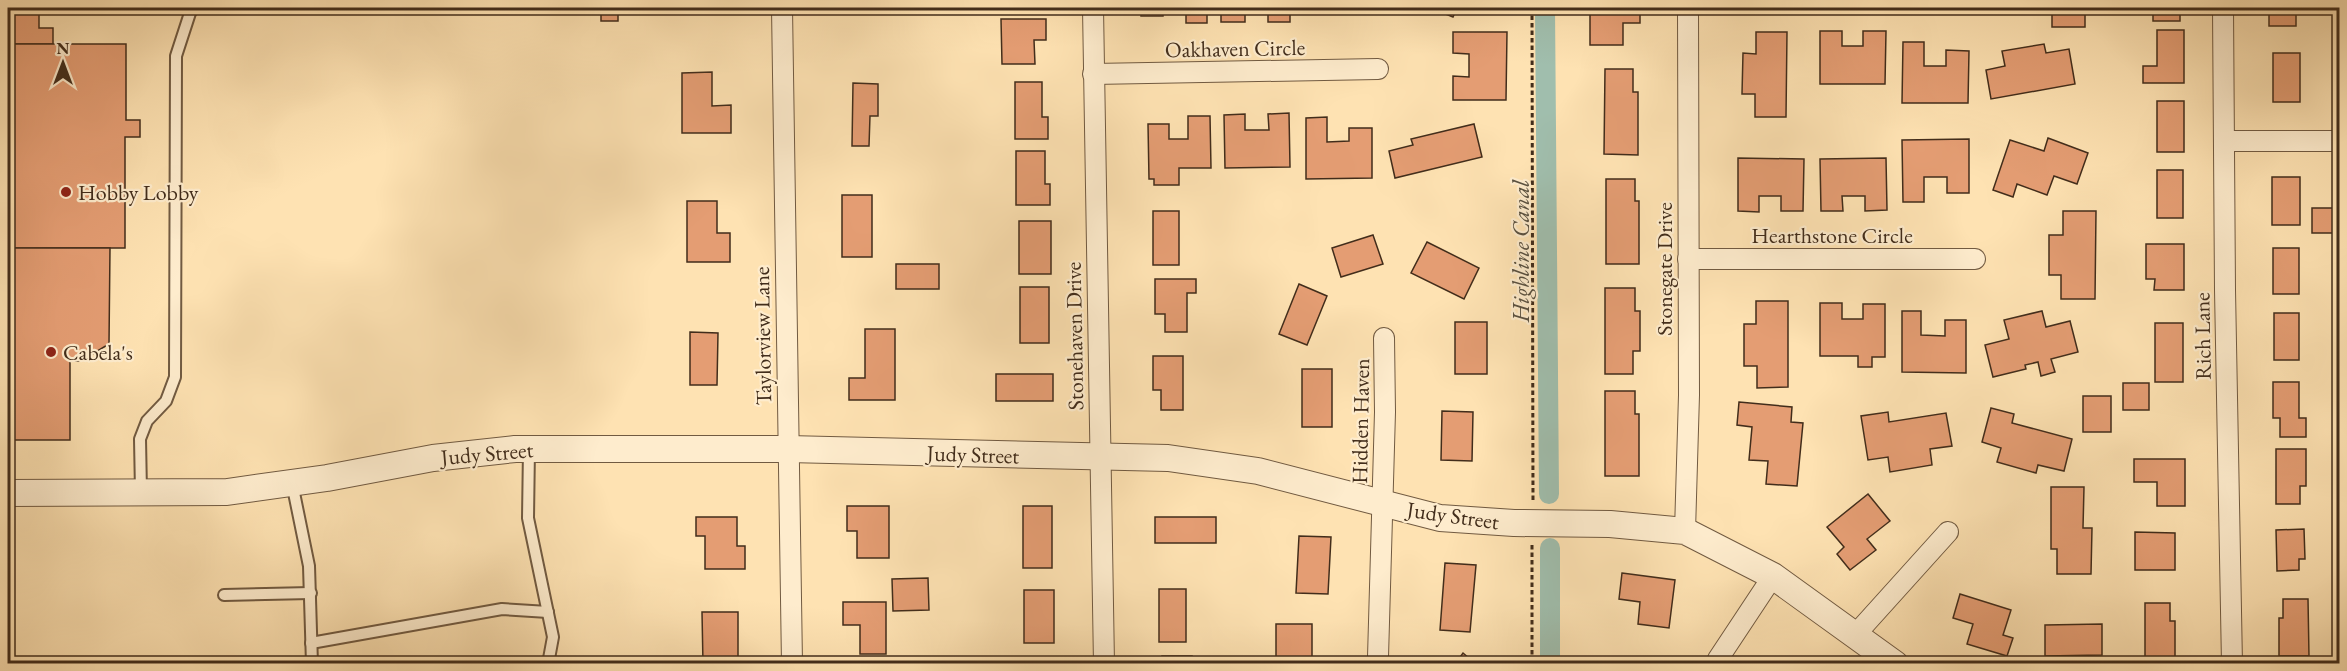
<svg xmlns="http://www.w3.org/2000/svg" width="2347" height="671" font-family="'EB Garamond',serif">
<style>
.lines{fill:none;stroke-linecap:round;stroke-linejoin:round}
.canal{stroke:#a0bead;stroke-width:20}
.building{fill:#e49d73;stroke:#422d1b;stroke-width:1.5}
.service-casing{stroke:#715a41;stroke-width:14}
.minor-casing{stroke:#715a41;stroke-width:22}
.tertiary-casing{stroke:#715a41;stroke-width:28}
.path{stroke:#422d1b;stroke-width:3;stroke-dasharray:4.5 3;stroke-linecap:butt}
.service{stroke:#feeccd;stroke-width:10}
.minor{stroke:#feeccd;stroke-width:20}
.tertiary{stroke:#feeccd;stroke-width:26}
.poi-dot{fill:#8f2418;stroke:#feeccd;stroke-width:2}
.labels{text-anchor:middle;stroke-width:4.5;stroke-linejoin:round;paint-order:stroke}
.street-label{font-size:22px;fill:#422d1b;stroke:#feeccd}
.poi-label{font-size:22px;fill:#422d1b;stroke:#feeccd;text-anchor:start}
.water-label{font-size:24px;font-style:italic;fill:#5a5140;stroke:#feeccd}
</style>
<rect width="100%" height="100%" fill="#fee2b2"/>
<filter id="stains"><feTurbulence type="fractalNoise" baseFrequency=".00333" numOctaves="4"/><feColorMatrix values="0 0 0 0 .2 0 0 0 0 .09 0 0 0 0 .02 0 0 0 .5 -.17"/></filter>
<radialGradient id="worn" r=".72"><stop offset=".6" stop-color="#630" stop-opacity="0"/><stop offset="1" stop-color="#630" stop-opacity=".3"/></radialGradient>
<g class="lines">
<g class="canal">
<path d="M 1545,8 L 1549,494"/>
<path d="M 1550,548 L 1550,664"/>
</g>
</g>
<g class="building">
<path d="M 8,8 L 39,8 L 39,28 L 53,28 L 53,44 L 8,44 Z"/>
<rect x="601" y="8" width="17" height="13"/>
<rect x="1141" y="8" width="22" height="8"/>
<rect x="1186" y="8" width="21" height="15"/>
<rect x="1221" y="8" width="24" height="14"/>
<rect x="1268" y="8" width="22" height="14"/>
<path d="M 1434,8 L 1457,8 L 1453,17 L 1433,9 Z"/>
<path d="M 1590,8 L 1640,8 L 1640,23 L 1623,23 L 1623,45 L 1590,45 Z"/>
<rect x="2052" y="8" width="33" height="19"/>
<rect x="2153" y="8" width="27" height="13"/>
<rect x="2269" y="8" width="27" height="18"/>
<path d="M 1001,19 L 1046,19 L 1046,40 L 1034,40 L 1035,64 L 1002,64 Z"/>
<path d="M 2157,30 L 2184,30 L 2184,83 L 2143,83 L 2143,66 L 2157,66 Z"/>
<path d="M 1820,31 L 1842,31 L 1842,46 L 1863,46 L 1863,31 L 1886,31 L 1885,84 L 1820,84 Z"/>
<path d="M 1453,32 L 1507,32 L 1506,100 L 1453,100 L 1453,76 L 1469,77 L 1469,54 L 1453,53 Z"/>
<path d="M 1756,32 L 1787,32 L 1786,117 L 1755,117 L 1755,94 L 1742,94 L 1743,53 L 1756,54 Z"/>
<path d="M 1903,42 L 1924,42 L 1924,66 L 1946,66 L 1946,50 L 1969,51 L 1968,103 L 1902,103 Z"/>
<path d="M 8,44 L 126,44 L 126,120 L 140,120 L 140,137 L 125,137 L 125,248 L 8,248 Z"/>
<path d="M 2044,44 L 2046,53 L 2069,49 L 2075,84 L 1991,99 L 1986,70 L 2005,66 L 2002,51 Z"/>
<rect x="2273" y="53" width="27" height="49"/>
<path d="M 1605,69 L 1633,69 L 1633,92 L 1638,92 L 1638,155 L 1604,154 Z"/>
<path d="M 712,72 L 712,106 L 731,105 L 731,133 L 682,133 L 682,73 Z"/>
<path d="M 1015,82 L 1042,82 L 1042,117 L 1048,117 L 1048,139 L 1015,139 Z"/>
<path d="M 853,83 L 878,84 L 878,116 L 870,116 L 869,146 L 852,146 Z"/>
<rect x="2157" y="101" width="27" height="51"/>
<path d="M 1289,113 L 1290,167 L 1225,168 L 1224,115 L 1245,114 L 1245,130 L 1269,130 L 1268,114 Z"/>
<path d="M 1188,116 L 1210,116 L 1211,168 L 1179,168 L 1179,185 L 1154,185 L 1154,179 L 1149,179 L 1148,124 L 1169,124 L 1169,139 L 1188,139 Z"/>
<path d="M 1327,117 L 1327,142 L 1349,141 L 1349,128 L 1372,128 L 1372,178 L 1306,179 L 1306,118 Z"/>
<path d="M 1474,124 L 1482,157 L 1395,178 L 1389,151 L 1413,145 L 1411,139 Z"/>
<path d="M 2048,138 L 2088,153 L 2077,184 L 2054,176 L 2047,195 L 2017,184 L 2013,197 L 1993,190 L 2010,140 L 2044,151 Z"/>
<path d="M 1969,139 L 1969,193 L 1947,193 L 1947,177 L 1924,177 L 1924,202 L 1903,202 L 1902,140 Z"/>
<path d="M 1016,151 L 1045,151 L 1045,184 L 1050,184 L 1050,205 L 1016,205 Z"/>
<path d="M 1738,158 L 1804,159 L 1803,211 L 1781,211 L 1781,196 L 1759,196 L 1759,212 L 1738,211 Z"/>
<path d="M 1886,158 L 1887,210 L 1865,211 L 1865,196 L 1842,196 L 1843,211 L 1821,211 L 1820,159 Z"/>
<rect x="2157" y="170" width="26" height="48"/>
<rect x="2272" y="177" width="28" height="48"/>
<path d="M 1606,179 L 1635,179 L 1635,201 L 1639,201 L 1639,264 L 1606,264 Z"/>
<rect x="842" y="195" width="30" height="62"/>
<path d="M 687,201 L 717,201 L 717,233 L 730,233 L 730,262 L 687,262 Z"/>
<rect x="2312" y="208" width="23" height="25"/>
<rect x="1153" y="211" width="26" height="54"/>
<path d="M 2063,211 L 2096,211 L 2095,299 L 2061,299 L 2061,275 L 2049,275 L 2049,235 L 2063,235 Z"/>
<rect x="1019" y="221" width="32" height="53"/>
<path d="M 1373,235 L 1383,264 L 1341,277 L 1332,248 Z"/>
<path d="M 1427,242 L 1479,268 L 1464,299 L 1411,273 Z"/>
<path d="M 2146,244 L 2184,244 L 2184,290 L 2154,290 L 2155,279 L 2146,279 Z"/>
<path d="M 8,248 L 110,248 L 109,344 L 81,361 L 70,361 L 70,440 L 8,440 Z"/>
<rect x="2273" y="248" width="26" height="46"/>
<rect x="896" y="264" width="43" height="25"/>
<path d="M 1155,279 L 1196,279 L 1196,293 L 1187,293 L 1187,332 L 1165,332 L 1165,314 L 1155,314 Z"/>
<path d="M 1299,284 L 1327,296 L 1307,345 L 1279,334 Z"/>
<rect x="1020" y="287" width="29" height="56"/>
<path d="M 1605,288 L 1635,288 L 1635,311 L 1640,311 L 1640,351 L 1633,351 L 1633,374 L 1605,374 Z"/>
<path d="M 1756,301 L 1788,301 L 1788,387 L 1757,388 L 1757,366 L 1744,366 L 1744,324 L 1756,324 Z"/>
<path d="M 1820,303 L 1842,303 L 1842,319 L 1863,319 L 1863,304 L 1885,304 L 1885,357 L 1872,357 L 1872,367 L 1858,367 L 1858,356 L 1820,356 Z"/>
<path d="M 1902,311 L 1921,311 L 1921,335 L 1945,336 L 1945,320 L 1966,320 L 1966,373 L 1902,372 Z"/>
<path d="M 2042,311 L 2046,327 L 2070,321 L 2078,352 L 2051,359 L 2055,372 L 2041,376 L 2038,362 L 2025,365 L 2026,369 L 1993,377 L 1985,345 L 2009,339 L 2004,320 Z"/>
<rect x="2274" y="313" width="25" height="47"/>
<rect x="1455" y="322" width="32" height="52"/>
<rect x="2155" y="323" width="28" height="59"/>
<path d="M 865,329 L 895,329 L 895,400 L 849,400 L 849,378 L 865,378 Z"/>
<path d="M 690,332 L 718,333 L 717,385 L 690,385 Z"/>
<path d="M 1153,356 L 1183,356 L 1183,410 L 1161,410 L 1161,390 L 1153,390 Z"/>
<rect x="1302" y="369" width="30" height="58"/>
<rect x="996" y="374" width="57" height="27"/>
<path d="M 2273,382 L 2299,382 L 2299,418 L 2306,418 L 2306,437 L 2280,437 L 2280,418 L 2273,418 Z"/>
<rect x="2123" y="383" width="26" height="27"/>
<path d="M 1605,391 L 1635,391 L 1635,414 L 1639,414 L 1639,476 L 1605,476 Z"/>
<rect x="2083" y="396" width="28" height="36"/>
<path d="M 1739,402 L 1792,407 L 1791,422 L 1803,423 L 1797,486 L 1766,484 L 1768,461 L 1749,460 L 1752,427 L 1737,425 Z"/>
<path d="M 1991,408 L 2014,414 L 2012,423 L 2072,439 L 2064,471 L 2038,465 L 2036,473 L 1997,462 L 2001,448 L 1982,442 Z"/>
<path d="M 1442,411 L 1473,412 L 1472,461 L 1441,460 Z"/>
<path d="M 1888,412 L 1889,422 L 1946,413 L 1952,446 L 1930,449 L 1932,465 L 1890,472 L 1888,457 L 1868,460 L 1861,416 Z"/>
<path d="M 2276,449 L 2306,449 L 2306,486 L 2300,486 L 2300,504 L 2276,504 Z"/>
<path d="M 2134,459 L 2185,459 L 2185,506 L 2157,506 L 2157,482 L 2134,482 Z"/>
<path d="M 2051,487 L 2084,487 L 2083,528 L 2092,528 L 2091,574 L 2057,574 L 2057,549 L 2051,549 Z"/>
<path d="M 1868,494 L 1890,521 L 1867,539 L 1876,550 L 1850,570 L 1837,554 L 1844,547 L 1827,527 Z"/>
<path d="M 847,506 L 889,506 L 889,558 L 857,558 L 857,531 L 847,531 Z"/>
<rect x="1023" y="506" width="29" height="62"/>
<path d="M 696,517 L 737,517 L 737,546 L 745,546 L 745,569 L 705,569 L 705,536 L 696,536 Z"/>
<rect x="1155" y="517" width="61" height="26"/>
<path d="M 2304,529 L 2305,559 L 2299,559 L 2299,570 L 2277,571 L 2276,530 Z"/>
<path d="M 2135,532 L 2175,533 L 2175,570 L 2135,570 Z"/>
<path d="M 1299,536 L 1331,537 L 1328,594 L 1296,593 Z"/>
<path d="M 1445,563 L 1476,565 L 1470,632 L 1440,630 Z"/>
<path d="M 1622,573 L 1675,580 L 1669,628 L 1638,624 L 1640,602 L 1619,599 Z"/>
<path d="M 928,578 L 929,610 L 893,611 L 892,579 Z"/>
<rect x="1159" y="589" width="27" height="53"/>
<rect x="1024" y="590" width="30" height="53"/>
<path d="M 1960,594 L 2011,610 L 2003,635 L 2013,638 L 2007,656 L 1967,644 L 1973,624 L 1953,618 Z"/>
<path d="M 2283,599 L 2308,599 L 2309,656 L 2279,656 L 2279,618 L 2283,618 Z"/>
<path d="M 843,602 L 886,602 L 886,654 L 860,654 L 860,625 L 843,625 Z"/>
<path d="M 2145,603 L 2170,603 L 2170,621 L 2175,621 L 2175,658 L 2145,658 Z"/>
<path d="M 702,612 L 738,612 L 738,664 L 703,664 Z"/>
<rect x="1276" y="624" width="36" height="33"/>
<path d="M 2102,624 L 2102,655 L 2045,656 L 2045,625 Z"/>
<path d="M 1463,653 L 1476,664 L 1455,664 Z"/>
<rect x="1162" y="656" width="30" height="8"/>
</g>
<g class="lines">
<defs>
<g id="service">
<path d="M 529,449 L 528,518 L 553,637 L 548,664"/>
<path d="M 292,483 L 309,566 L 312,664"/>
<path d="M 141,492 L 140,439 L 147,421 L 166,401 L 175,377 L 176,56 L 190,13 L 194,8"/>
<path d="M 224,595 L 311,593"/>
<path d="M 311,643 L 502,609 L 548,612"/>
</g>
<g id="minor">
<path d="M 782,8 L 792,664"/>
<path d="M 1093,8 L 1104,664"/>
<path d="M 2223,8 L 2225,290 L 2232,664"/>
<path d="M 1093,74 L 1378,69"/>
<path d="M 2224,141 L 2340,141"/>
<path d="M 1688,259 L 1975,259"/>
<path d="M 1685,531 L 1689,395 L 1688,8"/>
<path d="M 1856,634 L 1948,532"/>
<path d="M 1378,657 L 1385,412 L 1384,338"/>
<path d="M 1718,659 L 1773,576"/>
</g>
<path id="tertiary" d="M 8,493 L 227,492 L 327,478 L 433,458 L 515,449 L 788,449 L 1168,458 L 1258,471 L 1440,518 L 1514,523 L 1610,524 L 1685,531 L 1773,576 L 1895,664"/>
</defs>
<use href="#service" class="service-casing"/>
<use href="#minor" class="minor-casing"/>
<use href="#tertiary" class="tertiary-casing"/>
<g class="path">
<path d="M 1532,8 L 1533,503"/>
<path d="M 1532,545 L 1532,664"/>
</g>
<use href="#service" class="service"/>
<use href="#minor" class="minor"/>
<use href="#tertiary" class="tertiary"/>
</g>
<g class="poi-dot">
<circle cx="66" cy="192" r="6"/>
<circle cx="51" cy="352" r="6"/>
</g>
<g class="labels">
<g class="street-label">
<text transform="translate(1235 48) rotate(-1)" y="8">Oakhaven Circle</text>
<text x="1832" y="243">Hearthstone Circle</text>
<text transform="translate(1664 269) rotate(-90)" y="8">Stonegate Drive</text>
<text transform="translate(762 336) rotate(-91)" y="8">Taylorview Lane</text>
<text transform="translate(1074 336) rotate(-91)" y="8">Stonehaven Drive</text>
<text transform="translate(2202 336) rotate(-91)" y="8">Rich Lane</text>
<text transform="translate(1360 421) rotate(-89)" y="8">Hidden Haven</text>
<text transform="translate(487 453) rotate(-5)" y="8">Judy Street</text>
<text transform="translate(973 454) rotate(2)" y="8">Judy Street</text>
<text transform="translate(1453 515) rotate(8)" y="8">Judy Street</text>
</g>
<g class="poi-label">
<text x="78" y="200">Hobby Lobby</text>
<text x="63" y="360">Cabela's</text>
</g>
<g class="water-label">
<text transform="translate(1521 251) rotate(-90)" y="8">Highline Canal</text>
</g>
</g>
<rect width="2347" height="671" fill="none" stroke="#fee2b2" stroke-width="30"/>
<rect x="9" y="9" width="2329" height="653" fill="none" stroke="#422d1b" stroke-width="3"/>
<rect x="15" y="15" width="2317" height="641" fill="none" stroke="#422d1b" stroke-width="1.5"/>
<g transform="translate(63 63)" stroke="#feeccd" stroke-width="4.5" paint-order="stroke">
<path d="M0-4.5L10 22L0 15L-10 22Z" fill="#422d1b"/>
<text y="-9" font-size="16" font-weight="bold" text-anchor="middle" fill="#422d1b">N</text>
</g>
<rect width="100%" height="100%" filter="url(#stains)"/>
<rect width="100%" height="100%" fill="url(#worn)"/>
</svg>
